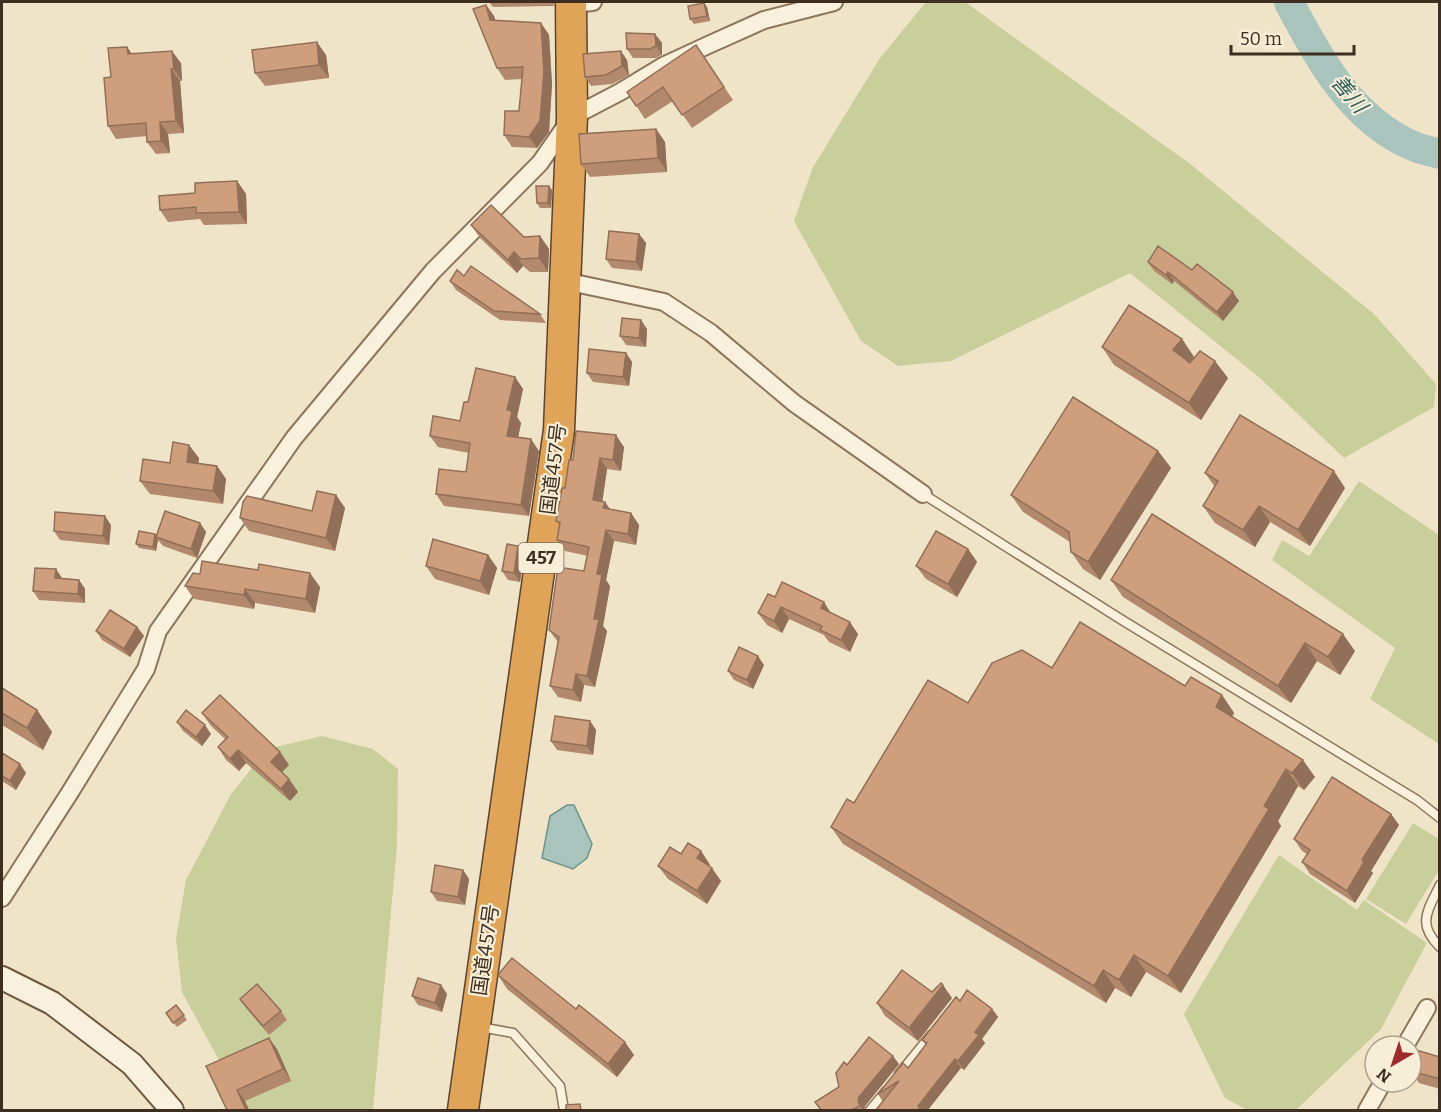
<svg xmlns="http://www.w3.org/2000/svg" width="1441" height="1112" font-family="Bitter,'Noto Sans JP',serif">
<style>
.green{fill:#c9cf9b}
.water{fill:#a9c4bc;stroke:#6f938a;stroke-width:1.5}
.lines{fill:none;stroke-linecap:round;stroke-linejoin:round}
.river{stroke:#a9c4bc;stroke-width:30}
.lane-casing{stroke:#8d765c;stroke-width:11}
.street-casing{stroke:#8d765c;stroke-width:20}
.secondary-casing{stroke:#6f573f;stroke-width:26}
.highway-casing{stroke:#5b4430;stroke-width:33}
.lane{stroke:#faf1dc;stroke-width:8}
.street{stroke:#faf1dc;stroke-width:16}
.secondary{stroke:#faf1dc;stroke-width:22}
.highway{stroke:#e0a458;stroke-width:30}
.wall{fill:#b2896c}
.shaded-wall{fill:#916f58}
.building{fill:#cf9f7d;stroke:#916f58;stroke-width:1.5}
.labels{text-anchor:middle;stroke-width:4.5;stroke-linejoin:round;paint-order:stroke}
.shield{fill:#f7eed8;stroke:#756857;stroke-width:1.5}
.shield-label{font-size:18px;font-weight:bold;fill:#3d2e20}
.street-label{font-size:20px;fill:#3d2e20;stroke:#f7eed8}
.water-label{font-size:21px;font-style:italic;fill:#2f5d5a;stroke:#f7eed8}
</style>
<rect width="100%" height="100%" fill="#f0e4c8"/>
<g class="green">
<path d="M 926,2 L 965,2 L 1189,163 L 1374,314 L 1436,384 L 1434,407 L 1344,458 L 1260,378 L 1130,273 L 951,361 L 898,366 L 861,341 L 794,221 L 813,167 L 880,58 Z"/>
<path d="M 1359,481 L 1439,535 L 1439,744 L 1370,699 L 1395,648 L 1272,560 L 1282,540 L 1309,556 Z"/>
<path d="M 322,736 L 373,749 L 398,769 L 397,846 L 373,1110 L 246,1110 L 182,992 L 176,938 L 186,880 L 231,794 L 267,749 Z"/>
<path d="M 1413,823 L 1439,839 L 1439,870 L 1406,924 L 1366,899 Z"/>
<path d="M 1279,855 L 1357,910 L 1364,900 L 1427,943 L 1381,1029 L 1296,1110 L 1247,1110 L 1225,1098 L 1184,1014 Z"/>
</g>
<path class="water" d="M 567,805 L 574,805 L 592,844 L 587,858 L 573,869 L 542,858 L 550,816 Z"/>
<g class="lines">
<path class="river" d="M 1289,2 C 1318,58 1352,120 1413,146 C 1421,150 1431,151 1440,154"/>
<defs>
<g id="lane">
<path d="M 923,494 L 1122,620 L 1417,800 L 1440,818"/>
<path d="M 1440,885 C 1428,910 1416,924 1440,947"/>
<path d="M 480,1027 L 513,1033 L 560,1086 L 564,1110"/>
<path d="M 899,1074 L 931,1035"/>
<path d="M 870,1110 L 886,1091"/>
</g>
<g id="street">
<path d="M 571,4 L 593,2"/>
<path d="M 565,281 L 664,302 L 711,333 L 794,403 L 923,494"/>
<path d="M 2,898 L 69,794 L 146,669 L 158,631 L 294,438 L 433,271 L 540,163 L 572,117 L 620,92 L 663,66 L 706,46 L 764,20 L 834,2"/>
<path d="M 1405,1046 L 1427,1008"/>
<path d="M 1367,1110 L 1383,1082"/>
</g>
<path id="secondary" d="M 2,978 L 52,1003 L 132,1064 L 172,1110"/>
<path id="highway" d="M 463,1110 L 559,430 L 572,117 L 571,2"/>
</defs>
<use href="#lane" class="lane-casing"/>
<use href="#street" class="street-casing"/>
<use href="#secondary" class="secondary-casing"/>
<use href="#highway" class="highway-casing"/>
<use href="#lane" class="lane"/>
<use href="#street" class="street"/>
<use href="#secondary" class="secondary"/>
<use href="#highway" class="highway"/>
</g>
<g class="wall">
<path d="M 489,2 L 554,2 L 554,6 L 493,7 Z"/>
<path d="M 704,3 L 707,7 L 710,21 L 694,24 L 690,19 Z"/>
<path d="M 486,5 L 494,16 L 495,20 L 541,23 L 549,35 L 552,84 L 549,132 L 537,148 L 512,147 L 504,135 L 519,111 L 522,79 L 505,80 L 497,68 Z"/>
<path d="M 655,34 L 662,43 L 662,55 L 656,58 L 633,58 L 627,49 Z"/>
<path d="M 696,45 L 733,100 L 692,128 L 673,101 L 645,119 L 627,92 Z"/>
<path d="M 127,47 L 132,54 L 181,63 L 182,81 L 180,81 L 184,133 L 168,134 L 170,153 L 156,154 L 147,142 L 147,136 L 116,139 L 108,126 L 111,77 Z"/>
<path d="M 326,55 L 329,78 L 265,86 L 255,73 Z"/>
<path d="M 627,60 L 629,75 L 612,84 L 591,86 L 585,77 Z"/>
<path d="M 656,129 L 665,142 L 667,172 L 590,177 L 581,164 Z"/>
<path d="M 237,181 L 246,194 L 247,224 L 204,225 L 200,219 L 168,222 L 160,210 L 195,193 Z"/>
<path d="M 552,190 L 551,208 L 540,208 L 537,203 Z"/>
<path d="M 471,225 L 524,237 L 540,236 L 549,249 L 548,272 L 530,272 L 523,266 L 517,273 L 480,238 Z"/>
<path d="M 639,234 L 646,243 L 642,271 L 612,268 L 606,259 Z"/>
<path d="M 1148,262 L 1239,301 L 1223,321 L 1174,281 L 1172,284 L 1154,271 Z"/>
<path d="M 464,276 L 540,314 L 546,323 L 500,320 L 456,290 L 450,281 Z"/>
<path d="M 647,329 L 646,347 L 626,345 L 620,336 Z"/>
<path d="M 1182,339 L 1194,357 L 1189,363 L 1228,378 L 1201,420 L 1114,365 L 1102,347 Z"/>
<path d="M 626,353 L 632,362 L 629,386 L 593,382 L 587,373 Z"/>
<path d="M 515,377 L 523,389 L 517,417 L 521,423 L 518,437 L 539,451 L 529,516 L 444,506 L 436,494 L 466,472 L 469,453 L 438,447 L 430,436 L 460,421 L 468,402 Z"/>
<path d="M 624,447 L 621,471 L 607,469 L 602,502 L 605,502 L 610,509 L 631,513 L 639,525 L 636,545 L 614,541 L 606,580 L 610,586 L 603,626 L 607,631 L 595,687 L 584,685 L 581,702 L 558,697 L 550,686 L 558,642 L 549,630 L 584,571 L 588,556 L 565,551 L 557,540 L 560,526 L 556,521 L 565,488 L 573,460 Z"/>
<path d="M 1158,451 L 1171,468 L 1100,580 L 1083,569 L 1071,552 L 1070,542 L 1023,512 L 1011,495 Z"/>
<path d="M 199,458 L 198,463 L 217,466 L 226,479 L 223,504 L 150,494 L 140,481 L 170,463 Z"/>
<path d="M 1205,473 L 1345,488 L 1310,546 L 1270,522 L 1255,547 L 1215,523 L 1203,506 L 1215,487 Z"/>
<path d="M 336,495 L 345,508 L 335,551 L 249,531 L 240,518 L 312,511 Z"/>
<path d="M 200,523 L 206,532 L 197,558 L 163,546 L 158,540 L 156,551 L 139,548 L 136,544 L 157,536 Z"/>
<path d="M 111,525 L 109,545 L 60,540 L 54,531 Z"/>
<path d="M 518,546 L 524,555 L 520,582 L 508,580 L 502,571 Z"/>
<path d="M 968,549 L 977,562 L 957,597 L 926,579 L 916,566 Z"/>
<path d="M 488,555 L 497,568 L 489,595 L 435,579 L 426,566 Z"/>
<path d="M 62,578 L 79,580 L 85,589 L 85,603 L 39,600 L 33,591 Z"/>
<path d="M 1111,580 L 1355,651 L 1340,675 L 1317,661 L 1291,703 L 1123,597 Z"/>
<path d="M 185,586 L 320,587 L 315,613 L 255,603 L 254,609 L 194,599 Z"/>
<path d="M 775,597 L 831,613 L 858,634 L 850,652 L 829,642 L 824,635 L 789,619 L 782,633 L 767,625 L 758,613 Z"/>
<path d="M 137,627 L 144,636 L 130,657 L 102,640 L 96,631 Z"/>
<path d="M 764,665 L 753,689 L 734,680 L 728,671 Z"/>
<path d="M 1185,686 L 1222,695 L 1234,713 L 1232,717 L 1315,777 L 1304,790 L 1298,786 L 1278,821 L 1281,826 L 1181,993 L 1146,972 L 1131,997 L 1115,988 L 1106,1003 L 843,844 L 831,827 L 854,803 L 968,703 Z"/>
<path d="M 2,688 L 37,710 L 52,732 L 43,750 L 2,725 Z"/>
<path d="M 202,713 L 280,752 L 289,765 L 282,772 L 289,779 L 298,792 L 290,801 L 246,763 L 239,771 L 226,760 L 218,747 L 225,739 L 211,726 Z"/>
<path d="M 590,721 L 596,730 L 593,755 L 557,750 L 551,741 Z"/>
<path d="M 177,722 L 211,734 L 202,746 L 183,731 Z"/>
<path d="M 2,753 L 26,773 L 16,790 L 2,781 Z"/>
<path d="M 1391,814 L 1399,825 L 1371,871 L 1373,873 L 1355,903 L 1310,874 L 1302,862 L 1307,854 L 1302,851 L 1294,839 Z"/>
<path d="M 701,851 L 710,865 L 709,866 L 721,881 L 707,904 L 668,879 L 658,866 L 681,854 Z"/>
<path d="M 463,870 L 469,879 L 465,905 L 437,901 L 431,892 Z"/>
<path d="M 498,975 L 576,1009 L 634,1055 L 617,1077 L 507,989 Z"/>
<path d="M 441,985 L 447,994 L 442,1012 L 418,1005 L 412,996 Z"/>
<path d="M 932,992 L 952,998 L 918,1041 L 885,1016 L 877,1003 Z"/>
<path d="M 240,999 L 281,1011 L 287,1020 L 269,1035 L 246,1008 Z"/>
<path d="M 960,1001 L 992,1009 L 998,1017 L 982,1039 L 985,1043 L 964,1070 L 961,1068 L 883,1102 L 878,1094 L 908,1068 L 926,1045 L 922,1040 Z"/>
<path d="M 176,1005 L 187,1020 L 177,1027 L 166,1013 Z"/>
<path d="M 277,1049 L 291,1081 L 245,1101 L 249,1110 L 227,1110 L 206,1066 Z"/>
<path d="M 1440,1057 L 1440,1089 L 1419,1083 L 1411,1072 L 1411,1069 Z"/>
<path d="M 899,1064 L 865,1106 L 864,1110 L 821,1110 L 839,1087 L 847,1065 Z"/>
</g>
<g class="shaded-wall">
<path d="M 704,3 L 707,7 L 710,21 L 707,16 Z"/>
<path d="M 486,5 L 494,16 L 499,32 L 490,20 Z"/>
<path d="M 541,23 L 549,35 L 552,84 L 549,132 L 537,148 L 529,137 Z"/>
<path d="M 655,34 L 662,43 L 662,55 L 656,46 Z"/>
<path d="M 317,42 L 326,55 L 329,78 L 319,65 Z"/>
<path d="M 127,47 L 135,59 L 128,54 Z"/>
<path d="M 172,51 L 181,63 L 182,81 L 174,69 Z"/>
<path d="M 621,51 L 627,60 L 629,75 L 622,66 Z"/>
<path d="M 171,69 L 180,81 L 184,133 L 176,121 Z"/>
<path d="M 160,122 L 168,134 L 170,153 L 161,141 Z"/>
<path d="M 656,129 L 665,142 L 667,172 L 658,158 Z"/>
<path d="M 237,181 L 246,194 L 247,224 L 239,212 Z"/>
<path d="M 549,186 L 552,190 L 551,208 L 548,203 Z"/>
<path d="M 639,234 L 646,243 L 642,271 L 636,262 Z"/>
<path d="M 540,236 L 549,249 L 548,272 L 539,258 Z"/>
<path d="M 514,252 L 523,266 L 517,273 L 508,260 Z"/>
<path d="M 1168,272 L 1174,281 L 1172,284 L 1166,275 Z"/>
<path d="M 1233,292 L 1239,301 L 1223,321 L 1217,312 Z"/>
<path d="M 641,320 L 647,329 L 646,347 L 639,338 Z"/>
<path d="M 1182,339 L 1194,357 L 1186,367 L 1173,350 Z"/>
<path d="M 626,353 L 632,362 L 629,386 L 623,377 Z"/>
<path d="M 1215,361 L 1228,378 L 1201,420 L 1189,403 Z"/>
<path d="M 515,377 L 523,389 L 517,417 L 521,423 L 516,448 L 507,436 L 507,410 Z"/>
<path d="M 616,435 L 624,447 L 621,471 L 613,460 Z"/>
<path d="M 531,439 L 539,451 L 529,516 L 521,505 Z"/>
<path d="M 189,445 L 199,458 L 197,475 L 187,462 Z"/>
<path d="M 1158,451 L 1171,468 L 1100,580 L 1088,562 Z"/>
<path d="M 600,458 L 607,469 L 601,511 L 593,500 Z"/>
<path d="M 217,466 L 226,479 L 223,504 L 213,491 Z"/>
<path d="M 1334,471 L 1345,488 L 1310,546 L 1298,530 Z"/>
<path d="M 336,495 L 345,508 L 335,551 L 326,538 Z"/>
<path d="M 605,502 L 612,513 L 603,508 Z"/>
<path d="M 1259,506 L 1270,522 L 1255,547 L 1243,530 Z"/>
<path d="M 631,513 L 639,525 L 636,545 L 628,534 Z"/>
<path d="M 105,516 L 111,525 L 109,545 L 103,536 Z"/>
<path d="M 200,523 L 206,532 L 197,558 L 191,549 Z"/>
<path d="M 606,530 L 614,541 L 606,580 L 610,586 L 603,626 L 607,631 L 595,687 L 587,676 L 594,619 L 597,574 Z"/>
<path d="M 155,534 L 158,538 L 156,537 L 158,540 L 156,551 L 153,547 Z"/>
<path d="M 518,546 L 524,555 L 520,582 L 514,573 Z"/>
<path d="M 968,549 L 977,562 L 957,597 L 948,584 Z"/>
<path d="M 488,555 L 497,568 L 489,595 L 480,581 Z"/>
<path d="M 56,569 L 62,578 L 61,587 L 55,578 Z"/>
<path d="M 310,573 L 320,587 L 315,613 L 306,599 Z"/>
<path d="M 79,580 L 85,589 L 85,603 L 78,594 Z"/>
<path d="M 245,589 L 255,603 L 254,609 L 244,595 Z"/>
<path d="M 824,602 L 832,615 L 821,608 Z"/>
<path d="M 781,607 L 789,619 L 782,633 L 774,621 Z"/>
<path d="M 850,622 L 858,634 L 850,652 L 841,640 Z"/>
<path d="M 137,627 L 144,636 L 130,657 L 124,649 Z"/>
<path d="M 1343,634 L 1355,651 L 1340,675 L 1328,657 Z"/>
<path d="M 1305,643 L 1317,661 L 1291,703 L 1278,686 Z"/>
<path d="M 758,656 L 764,665 L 753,689 L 747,680 Z"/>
<path d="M 576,674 L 584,685 L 581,702 L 573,690 Z"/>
<path d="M 1222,695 L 1234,713 L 1228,724 L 1216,707 Z"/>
<path d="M 37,710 L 52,732 L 43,750 L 27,728 Z"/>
<path d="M 590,721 L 596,730 L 593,755 L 587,746 Z"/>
<path d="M 205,725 L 211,734 L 202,746 L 196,737 Z"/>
<path d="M 238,750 L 246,763 L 239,771 L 230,759 Z"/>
<path d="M 280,752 L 289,765 L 279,775 L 271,762 Z"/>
<path d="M 1303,760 L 1315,777 L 1304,790 L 1292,773 Z"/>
<path d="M 20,764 L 26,773 L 16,790 L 10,781 Z"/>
<path d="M 1286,769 L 1298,786 L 1278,821 L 1281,826 L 1181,993 L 1168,976 Z"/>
<path d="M 289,779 L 298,792 L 290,801 L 281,789 Z"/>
<path d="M 1391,814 L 1399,825 L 1371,871 L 1373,873 L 1355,903 L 1347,891 L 1362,860 Z"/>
<path d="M 701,851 L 710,865 L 706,871 L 697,858 Z"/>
<path d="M 712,868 L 721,881 L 707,904 L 697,891 Z"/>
<path d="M 463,870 L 469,879 L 465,905 L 458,897 Z"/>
<path d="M 1134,955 L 1146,972 L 1131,997 L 1119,980 Z"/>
<path d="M 1103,970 L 1115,988 L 1106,1003 L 1094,986 Z"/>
<path d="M 441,985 L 447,994 L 442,1012 L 435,1003 Z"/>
<path d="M 943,985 L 952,998 L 918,1041 L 909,1028 Z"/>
<path d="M 992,1009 L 998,1017 L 982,1039 L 985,1043 L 964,1070 L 958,1061 L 975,1032 Z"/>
<path d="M 269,1038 L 277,1049 L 291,1081 L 283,1069 Z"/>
<path d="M 625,1042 L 634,1055 L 617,1077 L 608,1064 Z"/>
<path d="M 893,1056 L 899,1064 L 865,1106 L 864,1110 L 863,1110 L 858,1101 L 859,1097 Z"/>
<path d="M 955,1059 L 961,1068 L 928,1110 L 918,1110 L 918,1106 Z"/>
<path d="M 237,1090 L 245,1101 L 249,1110 L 246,1110 Z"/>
</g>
<g class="building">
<path d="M 704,3 L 707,16 L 690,19 L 688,6 Z"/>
<path d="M 486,5 L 490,20 L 541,23 L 544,72 L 540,121 L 529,137 L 504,135 L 505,111 L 519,111 L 523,67 L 497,68 L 473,9 Z"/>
<path d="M 626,33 L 655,34 L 656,46 L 650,49 L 627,49 Z"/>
<path d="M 317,42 L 319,65 L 255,73 L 252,50 Z"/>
<path d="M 696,45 L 724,87 L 682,115 L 663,87 L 636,106 L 627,92 Z"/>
<path d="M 127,47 L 128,54 L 172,51 L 174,69 L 171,69 L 176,121 L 160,122 L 161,141 L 147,142 L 146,123 L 108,126 L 104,78 L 111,77 L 108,48 Z"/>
<path d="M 621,51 L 622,66 L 606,75 L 585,77 L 583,54 Z"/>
<path d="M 656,129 L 658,158 L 581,164 L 579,134 Z"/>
<path d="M 237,181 L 239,212 L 196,213 L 196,207 L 160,210 L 159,196 L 195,193 L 195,183 Z"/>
<path d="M 536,186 L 549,186 L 548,203 L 537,203 Z"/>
<path d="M 491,205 L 524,237 L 540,236 L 539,258 L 521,259 L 514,252 L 508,260 L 471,225 Z"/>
<path d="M 609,231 L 639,234 L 636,262 L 606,259 Z"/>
<path d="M 1158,246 L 1192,270 L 1197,264 L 1233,292 L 1217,312 L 1168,272 L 1166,275 L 1148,262 Z"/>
<path d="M 471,266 L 540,314 L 494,311 L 450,281 L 457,270 L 464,276 Z"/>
<path d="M 1129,305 L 1182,339 L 1173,350 L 1190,363 L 1200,351 L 1215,361 L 1189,403 L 1102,347 Z"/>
<path d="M 622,318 L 641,320 L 639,338 L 620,336 Z"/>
<path d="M 589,349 L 626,353 L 623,377 L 587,373 Z"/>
<path d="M 476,368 L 515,377 L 507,410 L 512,411 L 507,436 L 531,439 L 521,505 L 436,494 L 439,469 L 466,472 L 470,443 L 430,436 L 433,416 L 460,421 L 464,402 L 468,402 Z"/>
<path d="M 1073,397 L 1158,451 L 1088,562 L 1071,552 L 1069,532 L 1011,495 Z"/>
<path d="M 1240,415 L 1334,471 L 1298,530 L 1259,506 L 1243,530 L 1203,506 L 1218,481 L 1205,473 Z"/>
<path d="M 576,431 L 616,435 L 613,460 L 600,458 L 593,500 L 605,502 L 603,508 L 631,513 L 628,534 L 606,530 L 597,574 L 602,575 L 594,619 L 599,619 L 587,676 L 576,674 L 573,690 L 550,686 L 559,637 L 549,630 L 558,567 L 584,571 L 589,547 L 557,540 L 560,522 L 556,521 L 562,488 L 565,488 L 569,460 L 573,460 Z"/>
<path d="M 173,442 L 189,445 L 187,462 L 217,466 L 213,491 L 140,481 L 143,459 L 170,463 Z"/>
<path d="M 317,491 L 336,495 L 326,538 L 240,518 L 243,502 L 247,496 L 312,511 Z"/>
<path d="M 165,511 L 200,523 L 191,549 L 156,537 Z"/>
<path d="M 55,512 L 105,516 L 103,536 L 54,531 Z"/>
<path d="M 1152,514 L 1343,634 L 1328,657 L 1305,643 L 1278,686 L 1111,580 Z"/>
<path d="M 139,531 L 155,534 L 153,547 L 136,544 Z"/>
<path d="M 936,531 L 968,549 L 948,584 L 916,566 Z"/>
<path d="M 433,539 L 488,555 L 480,581 L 426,566 Z"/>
<path d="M 507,544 L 518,546 L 514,573 L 502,571 Z"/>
<path d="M 202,561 L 258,570 L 259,564 L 310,573 L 306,599 L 245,589 L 244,595 L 185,586 L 193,573 L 200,574 Z"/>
<path d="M 35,568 L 56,569 L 55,578 L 79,580 L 78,594 L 33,591 Z"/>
<path d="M 782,582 L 824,602 L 821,608 L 850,622 L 841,640 L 820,630 L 822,626 L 781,607 L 774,621 L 758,613 L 768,594 L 775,597 Z"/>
<path d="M 110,610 L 137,627 L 124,649 L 96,631 Z"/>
<path d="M 1080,622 L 1185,686 L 1191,677 L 1222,695 L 1216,707 L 1303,760 L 1292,773 L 1286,769 L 1264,806 L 1269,809 L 1168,976 L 1134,955 L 1119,980 L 1103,970 L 1094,986 L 831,827 L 847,799 L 854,803 L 928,680 L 968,703 L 992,663 L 1022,650 L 1052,668 Z"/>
<path d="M 739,647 L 758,656 L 747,680 L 728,671 Z"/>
<path d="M 2,688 L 37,710 L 27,728 L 2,713 Z"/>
<path d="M 220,695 L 280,752 L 271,762 L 289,779 L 281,789 L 238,750 L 230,759 L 218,747 L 228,737 L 202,713 Z"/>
<path d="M 186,710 L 205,725 L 196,737 L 177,722 Z"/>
<path d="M 555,716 L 590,721 L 587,746 L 551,741 Z"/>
<path d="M 2,753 L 20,764 L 10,781 L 2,776 Z"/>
<path d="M 1332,777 L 1391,814 L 1362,860 L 1364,862 L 1347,891 L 1302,862 L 1310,850 L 1294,839 Z"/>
<path d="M 688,843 L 701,851 L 697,858 L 712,868 L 697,891 L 658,866 L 670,847 L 681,854 Z"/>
<path d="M 435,865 L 463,870 L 458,897 L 431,892 Z"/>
<path d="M 512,958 L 576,1009 L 579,1005 L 625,1042 L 608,1064 L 498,975 Z"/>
<path d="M 902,970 L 932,992 L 941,983 L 943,985 L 909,1028 L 877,1003 Z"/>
<path d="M 418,978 L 441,985 L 435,1003 L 412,996 Z"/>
<path d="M 257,984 L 281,1011 L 263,1026 L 240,999 Z"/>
<path d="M 967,990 L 992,1009 L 975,1032 L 979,1035 L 958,1061 L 955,1059 L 918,1106 L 920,1108 L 918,1110 L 876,1110 L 899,1081 L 878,1094 L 903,1063 L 908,1068 L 927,1043 L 922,1040 L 956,997 L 960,1001 Z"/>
<path d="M 176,1005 L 184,1015 L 173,1023 L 166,1013 Z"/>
<path d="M 869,1037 L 893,1056 L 859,1097 L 858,1101 L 860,1106 L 852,1110 L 821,1110 L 815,1102 L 839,1087 L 836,1073 L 844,1062 L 847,1065 Z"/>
<path d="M 269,1038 L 283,1069 L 237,1090 L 246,1110 L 227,1110 L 206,1066 Z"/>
<path d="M 1416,1050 L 1440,1057 L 1440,1079 L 1411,1071 Z"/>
<path d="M 580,1104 L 581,1110 L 566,1110 L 566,1105 Z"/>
</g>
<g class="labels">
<rect class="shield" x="518.5" y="543" width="45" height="30" rx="4.5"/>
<g class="shield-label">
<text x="541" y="564">457</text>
</g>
<g class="street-label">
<text transform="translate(553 469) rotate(-83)" y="7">国道457号</text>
<text transform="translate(485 950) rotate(-82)" y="7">国道457号</text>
</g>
<g class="water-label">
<text transform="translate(1349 94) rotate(50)" y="7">善川</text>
</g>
</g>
<rect width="1441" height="1112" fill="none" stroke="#3d2e20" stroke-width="6"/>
<g transform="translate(1393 1064) rotate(219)"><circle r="28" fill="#f7eed8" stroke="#ada18e" stroke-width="1.5"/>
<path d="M0-4.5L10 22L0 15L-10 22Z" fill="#9e2a2b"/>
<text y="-9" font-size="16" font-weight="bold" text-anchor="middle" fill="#3d2e20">N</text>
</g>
<path d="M1231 45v9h123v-9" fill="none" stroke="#3d2e20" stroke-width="3"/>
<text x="1240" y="45" font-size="18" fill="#3d2e20" stroke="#f7eed8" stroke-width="4.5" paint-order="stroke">50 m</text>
</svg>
